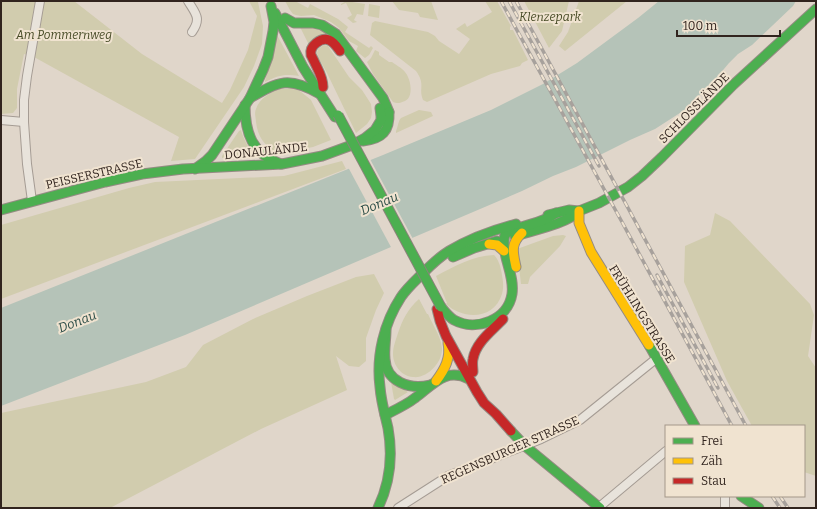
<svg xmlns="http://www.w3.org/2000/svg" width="817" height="509" font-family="Bitter,serif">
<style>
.green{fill:#d1ccae}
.water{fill:#b5c3b8}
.pier{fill:#e0d6ca}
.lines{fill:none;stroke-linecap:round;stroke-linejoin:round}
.street-casing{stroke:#a59c94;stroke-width:10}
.fast-casing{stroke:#948b83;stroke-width:11}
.slow-casing{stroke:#948b83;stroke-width:11}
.jam-casing{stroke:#948b83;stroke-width:11}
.street{stroke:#e8e3db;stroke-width:8}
.fast{stroke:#4caf50;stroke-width:9}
.slow{stroke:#ffc107;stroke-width:9}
.jam{stroke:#c62828;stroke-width:9}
.rail-casing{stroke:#a7a19c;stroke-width:3.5}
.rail{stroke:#f0e3d0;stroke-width:2;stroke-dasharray:6;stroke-linecap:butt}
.fast-bridge-casing{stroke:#8a827a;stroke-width:11;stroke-linecap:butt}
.fast-bridge{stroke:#4caf50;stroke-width:9}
.labels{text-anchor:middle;stroke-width:4;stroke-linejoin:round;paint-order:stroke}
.park-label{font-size:12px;font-style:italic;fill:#474b26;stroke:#f0e3d0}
.street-label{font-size:12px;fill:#31241e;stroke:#f0e3d0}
.water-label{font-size:13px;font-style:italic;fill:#2e4f49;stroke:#f0e3d0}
</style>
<rect width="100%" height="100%" fill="#e0d6ca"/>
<g class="green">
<path d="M 1,1 L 74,1 L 142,54 L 222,103 L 230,90 L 248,50 L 257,16 L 249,1 L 258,1 L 258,2 L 263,26 L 262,44 L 254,66 L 244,87 L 195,159 L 171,161 L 179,137 L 34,57 L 24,54 L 17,89 L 17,108 L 13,113 L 1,114 Z"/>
<path d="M 285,1 L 295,1 L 308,8 L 310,4 L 338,19 L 348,27 L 345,32 L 369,48 L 371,46 L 373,48 L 369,55 L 365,58 L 356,51 L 358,46 L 349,41 L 339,28 L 331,22 L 314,15 L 301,16 L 296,15 L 293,14 L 290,10 Z"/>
<path d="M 346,1 L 365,4 L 363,15 L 357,14 L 354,20 L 357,22 L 353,23 L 347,18 L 352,15 L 346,3 L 341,5 L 341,4 Z"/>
<path d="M 392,1 L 431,1 L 438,20 L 420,17 L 418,13 L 399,10 Z"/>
<path d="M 485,1 L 497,1 L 511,26 L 510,27 L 510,30 L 513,30 L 528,60 L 522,63 L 520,66 L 491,74 L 427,102 L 423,100 C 418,88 426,85 416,71 L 370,35 L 372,23 L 375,21 L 428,32 L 435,36 L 439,41 L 459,54 L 470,39 L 456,29 L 465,23 L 467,27 L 492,12 Z"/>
<path d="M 524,1 L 569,1 L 562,31 L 549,48 Z"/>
<path d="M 579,1 L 627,1 L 565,51 L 559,46 L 568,32 Z"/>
<path d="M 369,4 L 380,6 L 379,18 L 368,16 Z"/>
<path d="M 310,26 L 333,35 L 308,43 L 300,27 Z"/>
<path d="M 277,35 L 299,76 C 283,74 280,75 265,82 L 265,81 Z"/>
<path d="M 324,45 L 328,46 L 349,77 L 362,90 L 371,104 L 372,112 L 371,118 L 367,124 L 356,133 L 327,73 L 318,57 L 317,53 L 318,49 Z"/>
<path d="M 375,50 L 379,52 L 379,55 L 389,62 L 392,62 C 396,65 402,68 405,72 C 411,79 414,97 405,101 C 400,103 398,104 393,102 L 373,74 L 367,62 L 371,58 Z"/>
<path d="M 278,89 L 294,89 L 300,91 L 311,100 L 331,140 L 313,147 L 277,154 C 264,144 258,138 256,122 C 256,118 254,113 256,109 C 259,99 270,93 278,89 Z"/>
<path d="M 419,110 L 431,112 L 433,116 L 396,133 L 396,131 C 398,127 398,121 401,118 Z"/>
<path d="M 241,130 C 244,141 249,148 256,156 L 222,158 L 222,156 L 239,131 Z"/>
<path d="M 342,161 L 346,169 L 1,299 L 1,225 L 129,188 L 155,182 L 284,176 Z"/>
<path d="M 715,213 L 730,221 L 810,304 L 814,315 L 808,356 L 816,368 L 816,476 L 804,472 L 804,426 L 752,426 L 727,381 L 684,282 L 685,246 L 710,235 Z"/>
<path d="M 563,235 L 566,236 L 560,246 L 530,277 L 528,284 L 521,284 L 517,249 L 553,236 Z"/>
<path d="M 494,255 C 499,260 501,268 502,275 C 503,281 504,287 502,294 C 494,320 463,320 446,304 L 447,303 L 436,276 C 455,266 472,256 494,255 Z"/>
<path d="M 374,274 L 384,293 L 376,310 L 366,338 L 366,361 L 359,367 L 349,366 L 336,356 L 347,390 L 261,429 L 110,508 L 1,508 L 1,413 L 146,382 L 186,367 L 203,345 L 253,319 L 307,296 L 356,277 Z"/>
<path d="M 419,299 L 427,314 L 428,314 C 432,324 441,336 442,348 C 443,362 427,379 413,377 C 401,376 393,365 393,354 C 393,346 396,340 398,333 C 403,319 407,310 419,299 Z"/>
<path d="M 391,382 L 408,392 L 395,400 L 394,399 Z"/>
</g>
<path class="water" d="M 659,1 L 796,1 L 793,6 L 752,45 L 738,54 L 729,63 L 713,82 L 683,111 L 655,129 L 630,140 L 576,167 L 553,176 L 522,191 L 185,335 L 1,406 L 1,308 L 383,155 L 491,110 L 543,84 L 577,63 L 638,18 Z"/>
<path class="pier" d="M 370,159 L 413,239 L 392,249 L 348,167 Z"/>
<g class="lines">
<defs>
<g id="street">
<path d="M 188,1 C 195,13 202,18 192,32"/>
<path d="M 1,120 L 24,122"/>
<path d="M 32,201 L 27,164 L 24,122 L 24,100 L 27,76 L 40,1"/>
<path d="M 398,508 L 448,476 L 541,439 L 580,420 L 657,358"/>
<path d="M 598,508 L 666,451"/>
<path d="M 725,508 L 725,496"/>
</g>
<g id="fast">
<path d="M 275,13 L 303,67 L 335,117"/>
<path d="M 285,18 L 294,23 L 313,23 L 322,25 L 336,34 L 383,98 L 389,112"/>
<path d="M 250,98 C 279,81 289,76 320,94"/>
<path d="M 245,105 C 245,133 252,154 281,164"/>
<path d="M 363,141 C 382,139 390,131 389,112"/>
<path d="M 195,169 L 206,161 L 212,155 L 250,98 L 263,70 L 268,57 L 273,31 L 274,22 L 271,6"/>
<path d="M 1,210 L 105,182 L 142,174 L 183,169 L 282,164 L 322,156 L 352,145 L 365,138 L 375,130 L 381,120 L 381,116 L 380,108"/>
<path d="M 548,215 L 569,210 L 579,211 L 599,203 L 628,187 L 642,176 L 662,157 L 733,85 L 816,9"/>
<path d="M 515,236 C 534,230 566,224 579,211"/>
<path d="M 453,257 L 474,248 L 497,241"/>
<path d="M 441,307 C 445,312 449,317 454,320 C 476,332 508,320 512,294 C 515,273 500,255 505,234 C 520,224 541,225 556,213"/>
<path d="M 386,330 C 386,340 384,349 385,359 C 386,382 410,390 430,385"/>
<path d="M 649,345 L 695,426"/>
<path d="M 385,415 C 395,410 406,405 415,398 C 433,385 445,367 469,379"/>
<path d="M 511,431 L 525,446 L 600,508"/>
<path d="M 741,496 L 759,508"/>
<path d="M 378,508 C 390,483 393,456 388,428 C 385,415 381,401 380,387 C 376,356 384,323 401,297 C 407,288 416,280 423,273 C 431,265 439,257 449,251 C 469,239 493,230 516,224"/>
</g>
<g id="slow">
<path d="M 579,211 L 579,223 L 591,252 L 649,345"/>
<path d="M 489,244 L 497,245 L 504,251"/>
<path d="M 516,267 C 513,253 510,244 522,233"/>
<path d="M 436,381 C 445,369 451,358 448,343"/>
</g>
<g id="jam">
<path d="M 323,87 C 323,77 318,70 314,61 C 313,59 312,57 311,55 C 309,46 321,37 329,40 C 334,42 337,47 340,51"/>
<path d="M 437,309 L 440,321 L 446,336 L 477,392 L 484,403 L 496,414 L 511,431"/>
<path d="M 473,372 C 473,368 472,363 473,359 C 476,342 492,331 503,319"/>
</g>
</defs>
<use href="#street" class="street-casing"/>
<use href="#fast" class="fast-casing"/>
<use href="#slow" class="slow-casing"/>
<use href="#jam" class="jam-casing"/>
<use href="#street" class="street"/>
<use href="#fast" class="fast"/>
<use href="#slow" class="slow"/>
<use href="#jam" class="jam"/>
<defs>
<g id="rail">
<path d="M 501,1 L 622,222 L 732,426"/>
<path d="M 509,1 L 599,166"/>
<path d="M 516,1 L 746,426"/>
<path d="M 657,275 L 718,388"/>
<path d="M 772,496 L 780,508"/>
<path d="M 780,496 L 788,508"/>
</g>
</defs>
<use href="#rail" class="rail-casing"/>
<use href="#rail" class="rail"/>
<defs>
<path id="fast-bridge" d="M 338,115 L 441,307"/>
</defs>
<use href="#fast-bridge" class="fast-bridge-casing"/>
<use href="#fast-bridge" class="fast-bridge"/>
</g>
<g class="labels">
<g class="park-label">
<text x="550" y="21">Klenzepark</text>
<text x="64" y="39">Am Pommernweg</text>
</g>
<g class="street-label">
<text transform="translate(694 108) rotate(-45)" y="4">SCHLOSSLÄNDE</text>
<text transform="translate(266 151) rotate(-6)" y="4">DONAULÄNDE</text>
<text transform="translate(94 174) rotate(-13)" y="4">PEISSERSTRASSE</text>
<text transform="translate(642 314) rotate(58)" y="4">FRÜHLINGSTRASSE</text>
<text transform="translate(510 450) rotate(-24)" y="4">REGENSBURGER STRASSE</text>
</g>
<g class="water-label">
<text transform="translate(379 203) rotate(-23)" y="5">Donau</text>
<text transform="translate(77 321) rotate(-21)" y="5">Donau</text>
</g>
</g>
<rect width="817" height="509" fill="none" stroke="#31241e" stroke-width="4"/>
<rect x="665" y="425" width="140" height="72" fill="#f0e3d0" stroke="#a49789"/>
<rect x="673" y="438" width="20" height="6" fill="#4caf50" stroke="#a49789"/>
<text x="701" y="445" font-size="12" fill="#31241e">Frei</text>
<rect x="673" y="458" width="20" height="6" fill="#ffc107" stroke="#a49789"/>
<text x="701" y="465" font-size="12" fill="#31241e">Zäh</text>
<rect x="673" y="478" width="20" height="6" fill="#c62828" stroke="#a49789"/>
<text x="701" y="485" font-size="12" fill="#31241e">Stau</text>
<path d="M677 30v6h103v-6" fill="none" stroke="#31241e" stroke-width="2"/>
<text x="683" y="30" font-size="12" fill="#31241e" stroke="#f0e3d0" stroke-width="3" paint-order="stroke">100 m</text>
</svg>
